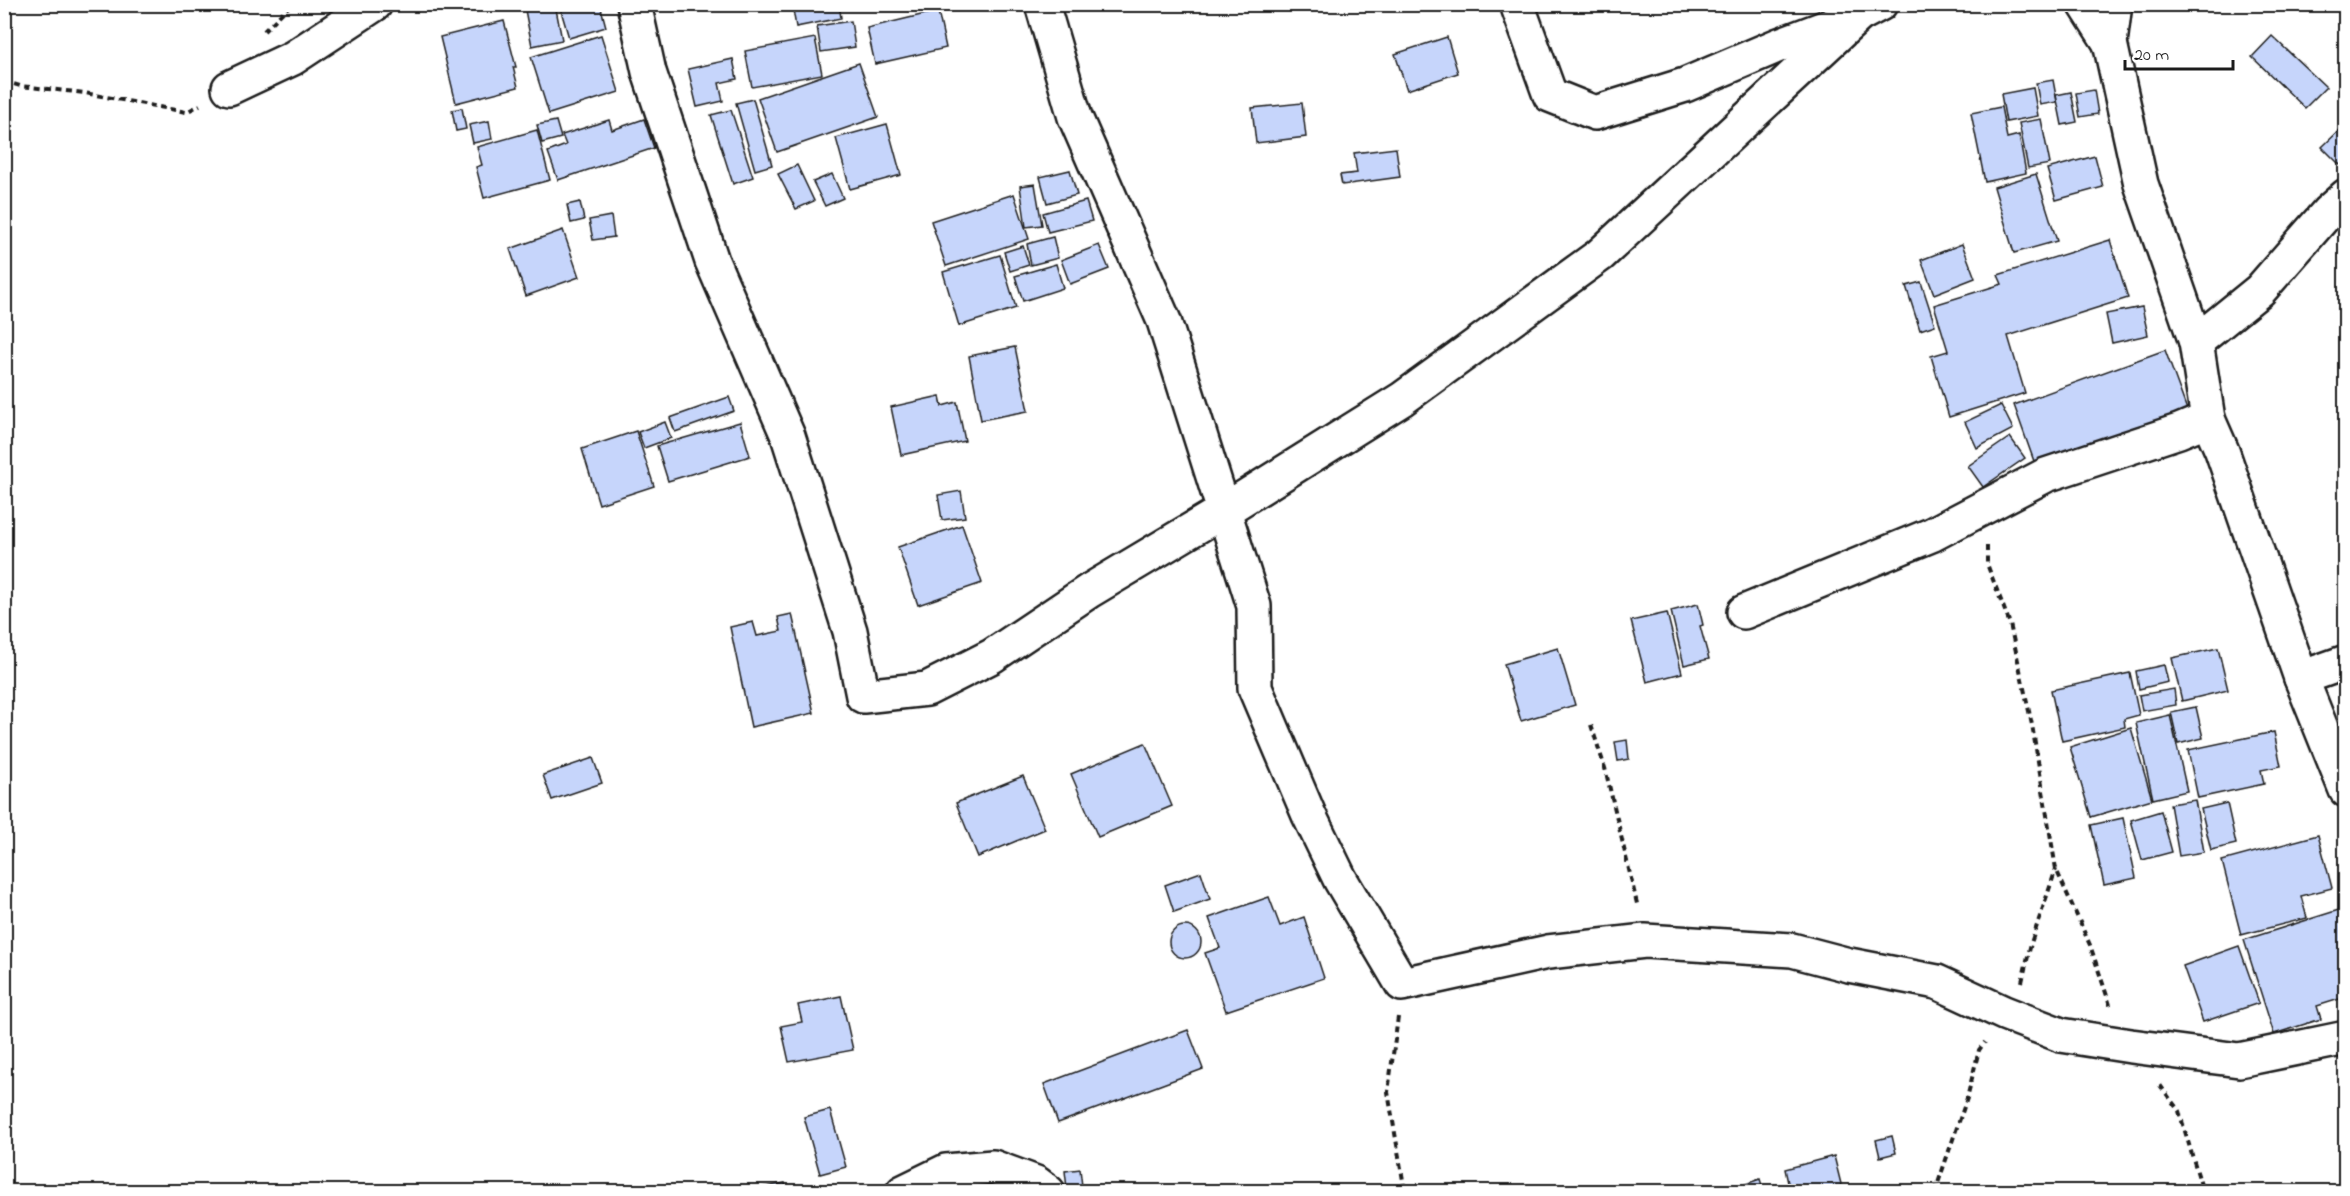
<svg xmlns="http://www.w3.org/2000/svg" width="2350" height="1196" font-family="'Indie Flower',sans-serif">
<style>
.building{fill:#c6d5fb;stroke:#1c1c1c;stroke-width:1.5}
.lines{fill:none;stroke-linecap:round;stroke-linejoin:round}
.street-casing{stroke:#1c1c1c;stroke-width:38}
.path{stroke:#1c1c1c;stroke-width:4;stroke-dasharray:6 4.5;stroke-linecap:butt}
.street{stroke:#fff;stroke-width:33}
</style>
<rect width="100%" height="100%" fill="#fff"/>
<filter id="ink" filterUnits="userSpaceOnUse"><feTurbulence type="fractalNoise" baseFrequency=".0167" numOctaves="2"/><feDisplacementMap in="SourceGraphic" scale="12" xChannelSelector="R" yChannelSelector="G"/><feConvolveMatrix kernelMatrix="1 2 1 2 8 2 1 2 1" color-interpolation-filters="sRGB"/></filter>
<g filter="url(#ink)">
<g class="building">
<path d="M 555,4 L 562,40 L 532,46 L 525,10 Z"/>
<path d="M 559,4 L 600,4 L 606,27 L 569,38 Z"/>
<path d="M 792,4 L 839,4 L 841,18 L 796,27 Z"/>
<path d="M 938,11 L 946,48 L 875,64 L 867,28 Z"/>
<path d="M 504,21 L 516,67 L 513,67 L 518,87 L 456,103 L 440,37 Z"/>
<path d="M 851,21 L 855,47 L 821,52 L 817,26 Z"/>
<path d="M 601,35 L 619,92 L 549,114 L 531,57 Z"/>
<path d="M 2272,36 L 2326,87 L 2305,108 L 2252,57 Z"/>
<path d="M 1447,37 L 1458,73 L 1407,90 L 1395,54 Z"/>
<path d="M 815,38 L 822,74 L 752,87 L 745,51 Z"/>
<path d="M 733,59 L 737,79 L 719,83 L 723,101 L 697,107 L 688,69 Z"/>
<path d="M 859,63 L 878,117 L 777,152 L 758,98 Z"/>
<path d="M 2053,80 L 2057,102 L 2040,105 L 2036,83 Z"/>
<path d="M 2033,88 L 2038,116 L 2006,122 L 2001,94 Z"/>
<path d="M 2094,90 L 2098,114 L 2080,117 L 2076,93 Z"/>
<path d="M 2071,92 L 2077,122 L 2062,125 L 2056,95 Z"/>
<path d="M 753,99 L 772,165 L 755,170 L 736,103 Z"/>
<path d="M 1302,103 L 1306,137 L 1256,143 L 1252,108 Z"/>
<path d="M 2001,107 L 2007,138 L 2019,135 L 2026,173 L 1985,182 L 1971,113 Z"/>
<path d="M 462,108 L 466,129 L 456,131 L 452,110 Z"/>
<path d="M 731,110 L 753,177 L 733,184 L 711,115 Z"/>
<path d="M 644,119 L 654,148 L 558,180 L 548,152 L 566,145 L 562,135 L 609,120 L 612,130 Z"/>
<path d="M 2041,119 L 2050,164 L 2028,168 L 2019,123 Z"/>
<path d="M 489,121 L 492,139 L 473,143 L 469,125 Z"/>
<path d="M 556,121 L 561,138 L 542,143 L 537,125 Z"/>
<path d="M 887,124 L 901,175 L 850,189 L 836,138 Z"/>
<path d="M 2346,124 L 2346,159 L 2340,165 L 2322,147 Z"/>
<path d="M 537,130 L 550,180 L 484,198 L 476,167 L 482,165 L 477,147 Z"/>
<path d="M 1396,148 L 1400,177 L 1342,185 L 1340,175 L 1357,173 L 1354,153 Z"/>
<path d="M 2095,156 L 2103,187 L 2056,200 L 2047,169 Z"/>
<path d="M 797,165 L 814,201 L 796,209 L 778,174 Z"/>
<path d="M 1070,170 L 1077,195 L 1047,203 L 1040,177 Z"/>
<path d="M 832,174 L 843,198 L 825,206 L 813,182 Z"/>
<path d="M 2036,174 L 2057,241 L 2014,253 L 1994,187 Z"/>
<path d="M 1035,184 L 1042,225 L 1026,227 L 1020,186 Z"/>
<path d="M 1014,194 L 1029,239 L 946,266 L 931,221 Z"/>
<path d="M 1086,201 L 1092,221 L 1048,232 L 1043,213 Z"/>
<path d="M 580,202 L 584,220 L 571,223 L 567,205 Z"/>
<path d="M 611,216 L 614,237 L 593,240 L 589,220 Z"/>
<path d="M 563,230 L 579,277 L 526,296 L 510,249 Z"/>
<path d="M 1053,237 L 1058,258 L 1031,265 L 1027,244 Z"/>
<path d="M 2110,240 L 2128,298 L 2008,336 L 2025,393 L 1949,417 L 1931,356 L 1948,351 L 1934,305 L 2002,284 L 1998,275 Z"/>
<path d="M 1962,244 L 1975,278 L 1934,294 L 1921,260 Z"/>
<path d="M 1099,245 L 1109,269 L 1070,284 L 1061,260 Z"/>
<path d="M 1023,246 L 1029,265 L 1010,271 L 1004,252 Z"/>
<path d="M 1000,255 L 1016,308 L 959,326 L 943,272 Z"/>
<path d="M 1056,264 L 1063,288 L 1023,301 L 1015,276 Z"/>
<path d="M 1921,282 L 1935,325 L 1920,330 L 1906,286 Z"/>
<path d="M 2142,307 L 2148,335 L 2112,343 L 2106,314 Z"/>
<path d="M 1015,347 L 1028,411 L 981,420 L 969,356 Z"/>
<path d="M 2165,350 L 2190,418 L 2129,440 L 2126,430 L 2035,464 L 2014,405 Z"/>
<path d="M 940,396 L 942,406 L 957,402 L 965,441 L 901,455 L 891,407 Z"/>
<path d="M 729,397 L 734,411 L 675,432 L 670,418 Z"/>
<path d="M 2001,405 L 2013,429 L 1977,448 L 1965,422 Z"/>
<path d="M 665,422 L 671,438 L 644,448 L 638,432 Z"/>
<path d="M 740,422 L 750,456 L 668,481 L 657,446 Z"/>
<path d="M 636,431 L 654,486 L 599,504 L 582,449 Z"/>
<path d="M 2010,437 L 2025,458 L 1983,487 L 1968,466 Z"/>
<path d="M 961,491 L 965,517 L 942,520 L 938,495 Z"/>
<path d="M 962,525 L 982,583 L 918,605 L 898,547 Z"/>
<path d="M 1698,604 L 1703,625 L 1700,626 L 1709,659 L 1684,665 L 1671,611 Z"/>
<path d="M 1667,613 L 1682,673 L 1647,682 L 1631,621 Z"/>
<path d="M 792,614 L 814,713 L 751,727 L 730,627 L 753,622 L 757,636 L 781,631 L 778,617 Z"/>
<path d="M 1558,648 L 1575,705 L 1521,721 L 1504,664 Z"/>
<path d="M 2218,648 L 2228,690 L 2182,701 L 2172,658 Z"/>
<path d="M 2164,665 L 2168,682 L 2139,689 L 2136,671 Z"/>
<path d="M 2130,673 L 2139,715 L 2124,719 L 2125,727 L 2062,741 L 2051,690 Z"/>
<path d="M 2174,689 L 2176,705 L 2142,711 L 2139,695 Z"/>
<path d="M 2196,707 L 2203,738 L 2178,744 L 2171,712 Z"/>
<path d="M 2170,715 L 2187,791 L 2153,799 L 2136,723 Z"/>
<path d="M 2131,728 L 2152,799 L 2091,817 L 2070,747 Z"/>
<path d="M 2274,732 L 2281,766 L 2261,770 L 2264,784 L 2198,798 L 2188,750 Z"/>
<path d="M 1627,740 L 1629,759 L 1618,761 L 1615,742 Z"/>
<path d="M 1145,743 L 1172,806 L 1098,837 L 1071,774 Z"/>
<path d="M 593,758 L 602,783 L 552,800 L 543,775 Z"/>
<path d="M 1023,776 L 1045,829 L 978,857 L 956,803 Z"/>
<path d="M 2195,800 L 2204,852 L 2179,856 L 2170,804 Z"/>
<path d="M 2227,803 L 2236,844 L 2211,850 L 2201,809 Z"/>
<path d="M 2161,811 L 2172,852 L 2142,860 L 2131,820 Z"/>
<path d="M 2123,818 L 2136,878 L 2104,885 L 2091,825 Z"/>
<path d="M 2318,835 L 2332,888 L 2301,896 L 2307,918 L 2241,935 L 2222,861 Z"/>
<path d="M 1201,872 L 1210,899 L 1174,912 L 1165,885 Z"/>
<path d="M 1269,897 L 1280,926 L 1304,917 L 1324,978 L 1226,1011 L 1205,953 L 1220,948 L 1209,918 Z"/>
<path d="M 2345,908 L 2346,997 L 2317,1006 L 2321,1019 L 2274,1034 L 2244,940 Z"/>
<circle cx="1185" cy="942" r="16"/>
<path d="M 2239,946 L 2259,1003 L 2203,1022 L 2183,966 Z"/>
<path d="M 841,996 L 853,1050 L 789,1062 L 781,1026 L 802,1022 L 798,1005 Z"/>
<path d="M 1188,1030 L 1203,1069 L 1058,1123 L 1044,1084 Z"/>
<path d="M 830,1110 L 846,1167 L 820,1174 L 804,1117 Z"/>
<path d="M 1892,1136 L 1896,1153 L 1880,1157 L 1876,1140 Z"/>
<path d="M 1834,1156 L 1843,1192 L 1790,1192 L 1785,1169 Z"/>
<path d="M 1080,1169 L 1082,1186 L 1067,1188 L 1065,1171 Z"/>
<path d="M 1760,1179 L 1764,1192 L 1723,1192 Z"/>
<path d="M 785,1183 L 787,1192 L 762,1192 L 761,1188 Z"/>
</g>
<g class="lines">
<defs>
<g id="street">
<path d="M 634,4 L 649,72 L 712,261 L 788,436 L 850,631 L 863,696 L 927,689 L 992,656 L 1089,591 L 1223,511 L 1402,399 L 1600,255 L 1859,15 L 1880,4"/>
<path d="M 1042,4 L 1075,117 L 1164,321 L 1254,606 L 1255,688 L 1309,815 L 1340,879 L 1402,984 L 1548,952 L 1645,941 L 1792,950 L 1849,965 L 1937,982 L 2004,1013 L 2061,1035 L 2131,1046 L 2239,1060 L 2346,1038"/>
<path d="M 1517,4 L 1550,95 L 1595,113 L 1685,85 L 1779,45 L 1843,21"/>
<path d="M 2085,4 L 2110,43"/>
<path d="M 2115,4 L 2110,43 L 2141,184 L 2196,342 L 2208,419"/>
<path d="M 229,88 L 293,58 L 375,4"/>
<path d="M 2196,342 L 2260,290 L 2328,212 L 2346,196"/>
<path d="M 1744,612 L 1931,535 L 2046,475 L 2179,431 L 2208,419 L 2222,451 L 2301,678 L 2346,790"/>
<path d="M 2301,678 L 2346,662"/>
<path d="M 903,1192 L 946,1171 L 993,1167 L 1036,1183 L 1048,1192"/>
</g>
</defs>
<use href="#street" class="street-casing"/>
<g class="path">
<path d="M 264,31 L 291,4"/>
<path d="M 4,81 L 20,86 L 85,93 L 186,112 L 200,105"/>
<path d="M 1987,546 L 1987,564 L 2010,624 L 2032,725 L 2056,869 L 2090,945 L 2111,1008"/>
<path d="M 1591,725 L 1605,768 L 1638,908"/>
<path d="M 2022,982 L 2031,943 L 2056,869"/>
<path d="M 1398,1017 L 1388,1092 L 1405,1192"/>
<path d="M 2160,1085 L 2179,1111 L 2203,1192"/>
<path d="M 1935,1192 L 1967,1098 L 1979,1050 L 1985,1042"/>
</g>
<use href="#street" class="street"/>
</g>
</g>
<rect width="2350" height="1196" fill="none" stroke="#fff" stroke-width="24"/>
<rect x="12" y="12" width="2326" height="1172" fill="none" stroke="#1c1c1c" stroke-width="2" filter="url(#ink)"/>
<path d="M2125 60v9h108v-9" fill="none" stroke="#1c1c1c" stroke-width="3"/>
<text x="2134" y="60" font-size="18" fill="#1c1c1c" stroke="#ffffff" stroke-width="4.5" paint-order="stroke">20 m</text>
</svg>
